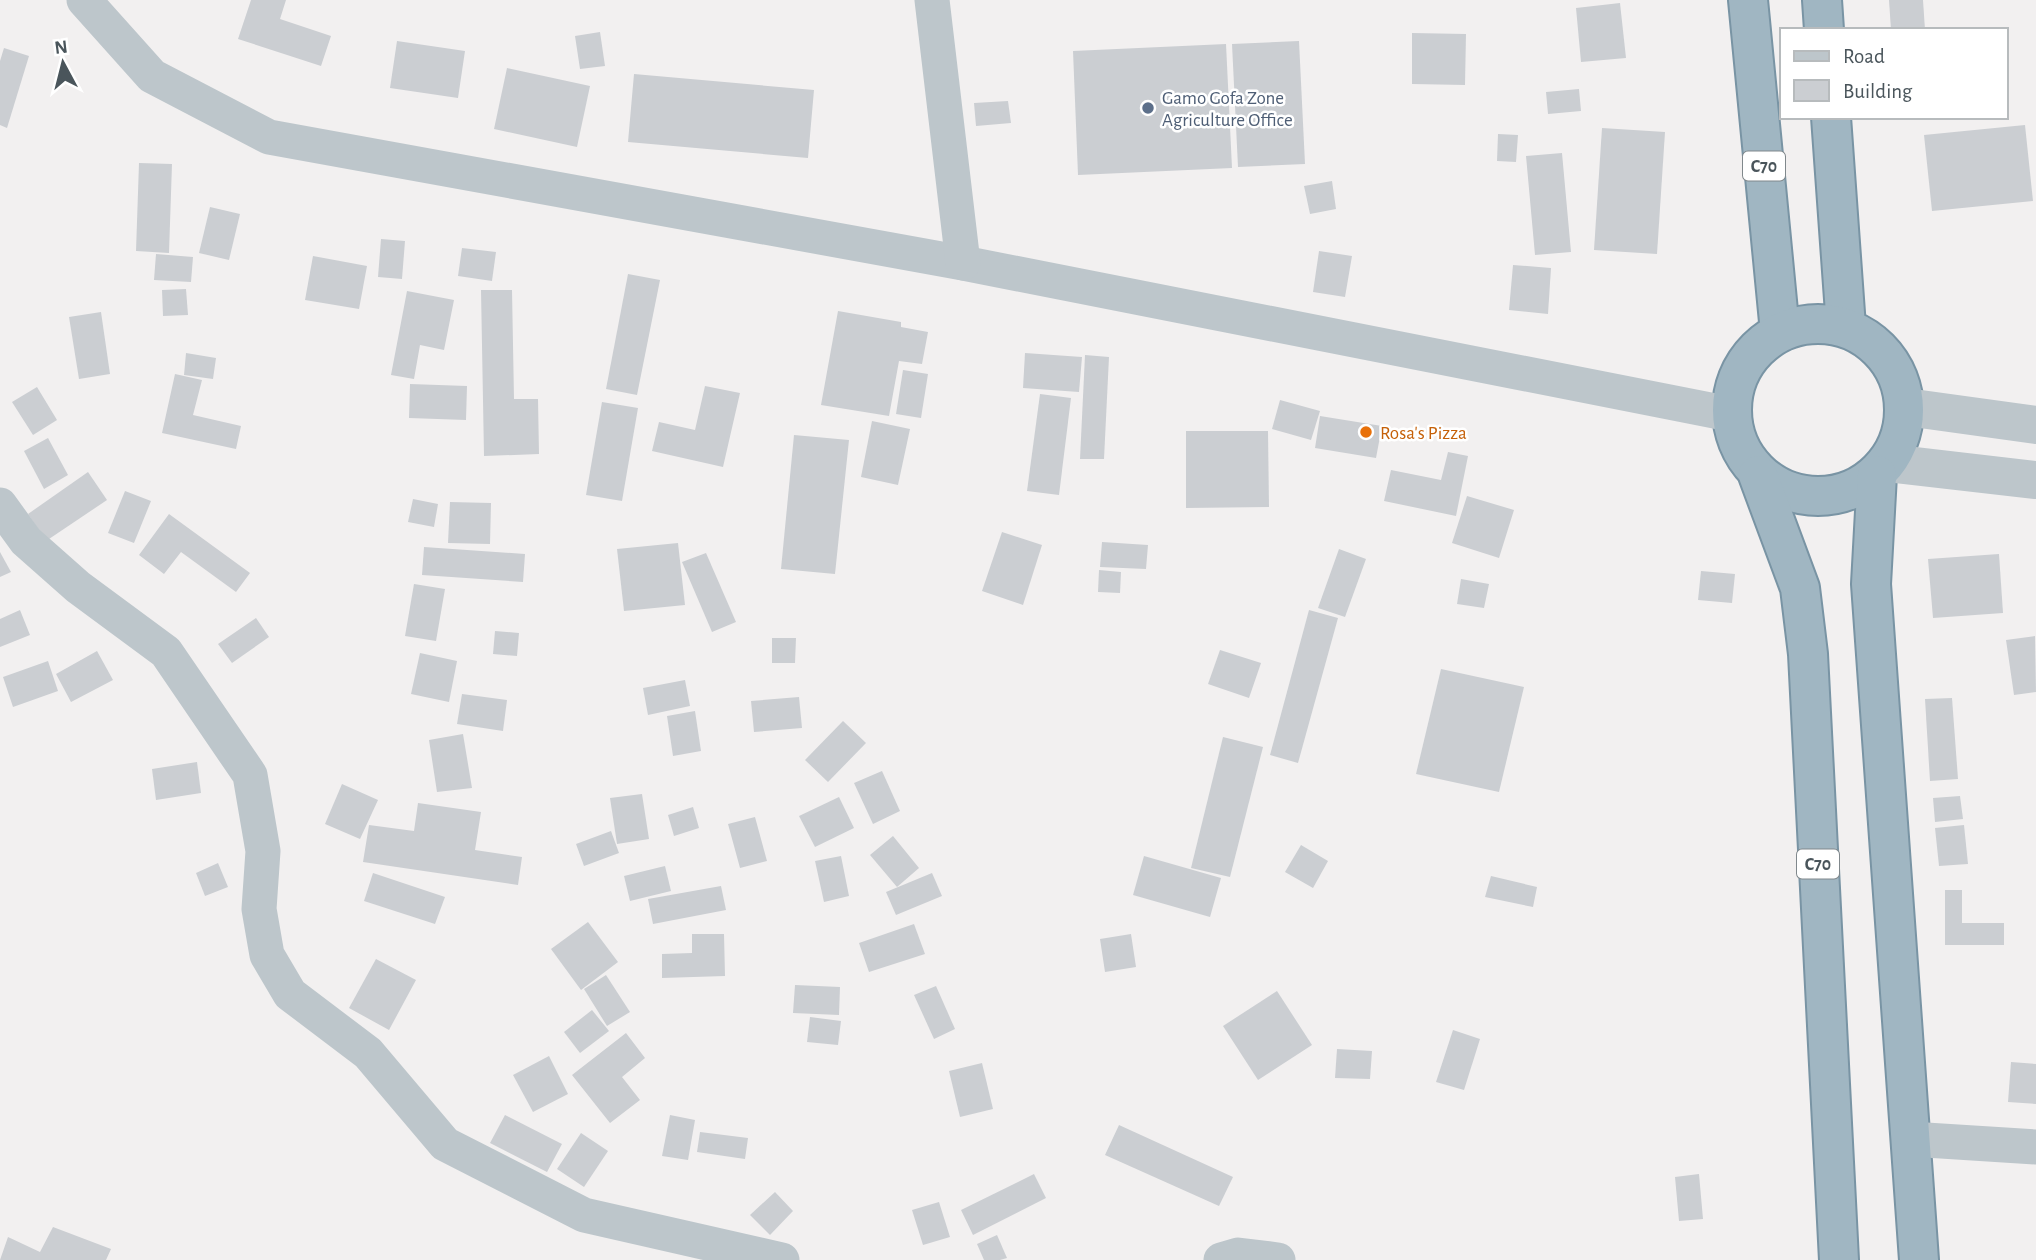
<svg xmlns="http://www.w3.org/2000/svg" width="2036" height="1260" font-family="'Alegreya Sans',sans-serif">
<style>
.building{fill:#cbced2}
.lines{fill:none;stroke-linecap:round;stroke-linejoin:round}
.trunk-casing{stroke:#7994a4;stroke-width:42}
.minor{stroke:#bdc6cb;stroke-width:35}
.tertiary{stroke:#bdc6cb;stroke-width:38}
.trunk{stroke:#a0b6c2;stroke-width:38}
.service-dot{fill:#5c6f8a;stroke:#fff;stroke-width:2.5}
.food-dot{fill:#e8710a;stroke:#fff;stroke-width:2.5}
.labels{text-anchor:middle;stroke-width:5;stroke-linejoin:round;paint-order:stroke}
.shield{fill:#fff;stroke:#80888c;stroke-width:2}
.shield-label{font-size:18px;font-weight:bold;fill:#4a555b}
.service-label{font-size:19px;fill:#4e5e75;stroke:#fff;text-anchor:start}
.food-label{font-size:19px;fill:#c56008;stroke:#fff;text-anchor:start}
</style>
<rect width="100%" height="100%" fill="#f2f0f0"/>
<g class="building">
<path d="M 251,0 L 286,0 L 280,19 L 331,36 L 321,66 L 238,39 Z"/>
<path d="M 1889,0 L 1923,0 L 1925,30 L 1891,30 Z"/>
<path d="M 1620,3 L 1626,58 L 1581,62 L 1576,8 Z"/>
<path d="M 600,32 L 605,66 L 580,69 L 575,36 Z"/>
<path d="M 1412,33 L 1466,34 L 1465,85 L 1412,84 Z"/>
<path d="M 397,41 L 465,51 L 458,98 L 390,88 Z"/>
<path d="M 1299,41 L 1305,164 L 1238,167 L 1232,44 Z"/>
<path d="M 1226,44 L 1232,168 L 1078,175 L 1073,51 Z"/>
<path d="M 4,48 L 29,56 L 7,128 L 0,125 L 0,61 Z"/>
<path d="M 507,68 L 590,86 L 577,147 L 494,129 Z"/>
<path d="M 634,74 L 814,90 L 808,158 L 628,142 Z"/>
<path d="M 1579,89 L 1581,111 L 1548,114 L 1546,92 Z"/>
<path d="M 1008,101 L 1011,123 L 976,126 L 974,103 Z"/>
<path d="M 2025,125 L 2033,201 L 1932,211 L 1924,135 Z"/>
<path d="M 1602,128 L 1665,132 L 1657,254 L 1594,250 Z"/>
<path d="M 1498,134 L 1518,135 L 1516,162 L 1497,161 Z"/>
<path d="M 1562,153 L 1571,252 L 1535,255 L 1526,156 Z"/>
<path d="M 139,163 L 172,164 L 169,253 L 136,251 Z"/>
<path d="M 1332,181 L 1336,209 L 1310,214 L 1304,186 Z"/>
<path d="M 210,207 L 240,214 L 229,260 L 199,253 Z"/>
<path d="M 381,239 L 405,241 L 402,279 L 378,277 Z"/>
<path d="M 462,248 L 496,252 L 492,281 L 458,276 Z"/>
<path d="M 1319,251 L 1352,256 L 1345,297 L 1313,292 Z"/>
<path d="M 156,254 L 193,257 L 191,282 L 154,280 Z"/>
<path d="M 313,256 L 367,266 L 359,309 L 305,300 Z"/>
<path d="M 1513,265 L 1551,268 L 1548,314 L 1509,310 Z"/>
<path d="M 628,274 L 660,280 L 637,395 L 606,389 Z"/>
<path d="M 186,289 L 188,315 L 163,316 L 162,290 Z"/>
<path d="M 481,290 L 512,290 L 514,399 L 538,399 L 539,454 L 484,456 Z"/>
<path d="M 407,291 L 454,300 L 444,350 L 420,345 L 414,379 L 391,375 Z"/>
<path d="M 838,311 L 901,322 L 901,327 L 928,332 L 922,364 L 899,361 L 889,416 L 821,405 Z"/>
<path d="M 101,312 L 110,374 L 79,379 L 69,317 Z"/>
<path d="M 186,353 L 216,358 L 213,379 L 184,375 Z"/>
<path d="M 1025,353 L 1082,357 L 1079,392 L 1023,388 Z"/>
<path d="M 1085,355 L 1109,357 L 1104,459 L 1080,459 Z"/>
<path d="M 903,370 L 928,374 L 921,418 L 896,414 Z"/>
<path d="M 175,374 L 202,380 L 193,415 L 241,426 L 236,449 L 162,433 Z"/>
<path d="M 410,384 L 467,386 L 466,420 L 409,418 Z"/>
<path d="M 705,386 L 740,393 L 723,467 L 652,451 L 659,422 L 695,430 Z"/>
<path d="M 37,387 L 57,420 L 33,435 L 12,402 Z"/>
<path d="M 1040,394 L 1071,398 L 1059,495 L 1027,491 Z"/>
<path d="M 1280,400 L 1320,411 L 1311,440 L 1272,429 Z"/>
<path d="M 602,402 L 638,408 L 622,501 L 586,495 Z"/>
<path d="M 1320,416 L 1382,426 L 1376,458 L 1315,448 Z"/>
<path d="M 872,421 L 910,429 L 898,485 L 861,477 Z"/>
<path d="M 1186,431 L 1268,431 L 1269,507 L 1186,508 Z"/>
<path d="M 794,435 L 849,440 L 835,574 L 781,569 Z"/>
<path d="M 48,438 L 68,475 L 44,489 L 24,451 Z"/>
<path d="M 1448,452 L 1468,456 L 1456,516 L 1384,501 L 1391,470 L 1441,480 Z"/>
<path d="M 88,472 L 107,500 L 46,541 L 28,514 Z"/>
<path d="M 125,491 L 151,501 L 134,543 L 108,533 Z"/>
<path d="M 1467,496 L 1514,510 L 1499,558 L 1452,543 Z"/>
<path d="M 413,499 L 438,504 L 434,527 L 408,522 Z"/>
<path d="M 450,502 L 491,503 L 490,544 L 448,543 Z"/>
<path d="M 169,514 L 250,573 L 236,592 L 181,552 L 164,574 L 139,555 Z"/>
<path d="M 1002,532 L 1042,545 L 1023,605 L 982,591 Z"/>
<path d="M 1102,542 L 1148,545 L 1146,569 L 1100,567 Z"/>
<path d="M 678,543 L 685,605 L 624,611 L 617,549 Z"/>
<path d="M 424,547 L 525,554 L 523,582 L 422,575 Z"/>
<path d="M 1339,549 L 1366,559 L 1345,617 L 1318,608 Z"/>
<path d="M 0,552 L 11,572 L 0,577 Z"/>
<path d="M 706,553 L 736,622 L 712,632 L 682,562 Z"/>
<path d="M 1999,554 L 2003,613 L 1933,618 L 1928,559 Z"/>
<path d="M 1099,570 L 1121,572 L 1120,593 L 1098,592 Z"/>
<path d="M 1701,571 L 1735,574 L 1732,603 L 1698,600 Z"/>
<path d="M 1461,579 L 1489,584 L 1484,608 L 1457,604 Z"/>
<path d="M 414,584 L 445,589 L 436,641 L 405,636 Z"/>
<path d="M 20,610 L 30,635 L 0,647 L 0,619 Z"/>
<path d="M 1309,610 L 1338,618 L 1298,763 L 1270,755 Z"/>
<path d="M 256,618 L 269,637 L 232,663 L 218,644 Z"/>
<path d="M 495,631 L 519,633 L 517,656 L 493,654 Z"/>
<path d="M 2035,636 L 2036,692 L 2014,695 L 2006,640 Z"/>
<path d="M 772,638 L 796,638 L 795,663 L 772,663 Z"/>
<path d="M 1220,650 L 1261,663 L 1249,698 L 1208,684 Z"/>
<path d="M 97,651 L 113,680 L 71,702 L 56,674 Z"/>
<path d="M 420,653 L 457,661 L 449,702 L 411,694 Z"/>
<path d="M 48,661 L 58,691 L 13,707 L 3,677 Z"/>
<path d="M 1441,669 L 1524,687 L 1499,792 L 1416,774 Z"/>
<path d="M 685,680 L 690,706 L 648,715 L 643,688 Z"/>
<path d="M 462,694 L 507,700 L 503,731 L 457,724 Z"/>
<path d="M 799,697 L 802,728 L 754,732 L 751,701 Z"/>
<path d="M 1952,698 L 1958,779 L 1930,781 L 1925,699 Z"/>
<path d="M 695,711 L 701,751 L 673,756 L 667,716 Z"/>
<path d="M 843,721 L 866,743 L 828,782 L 805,760 Z"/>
<path d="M 463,734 L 472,788 L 437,792 L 429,740 Z"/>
<path d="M 1223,737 L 1263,747 L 1230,877 L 1191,868 Z"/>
<path d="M 197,762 L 201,793 L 156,800 L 152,769 Z"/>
<path d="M 882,771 L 900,811 L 873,824 L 854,783 Z"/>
<path d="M 342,784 L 378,800 L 360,839 L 325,824 Z"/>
<path d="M 642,794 L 649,839 L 617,844 L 610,798 Z"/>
<path d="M 1960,796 L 1963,819 L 1935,822 L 1933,798 Z"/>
<path d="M 839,797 L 854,828 L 815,847 L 799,816 Z"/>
<path d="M 418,803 L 481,812 L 475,850 L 522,857 L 518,885 L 363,862 L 369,825 L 414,831 Z"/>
<path d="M 693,807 L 699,828 L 674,836 L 668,815 Z"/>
<path d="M 755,817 L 767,861 L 740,868 L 728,824 Z"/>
<path d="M 1964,825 L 1968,864 L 1939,866 L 1935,828 Z"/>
<path d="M 611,831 L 619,853 L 584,866 L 576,844 Z"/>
<path d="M 893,836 L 919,868 L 897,887 L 870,855 Z"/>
<path d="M 1301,845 L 1328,861 L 1313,888 L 1285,872 Z"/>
<path d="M 841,856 L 849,896 L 824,902 L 815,861 Z"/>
<path d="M 1144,856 L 1221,878 L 1210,917 L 1133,895 Z"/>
<path d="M 218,863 L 228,887 L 205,896 L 196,873 Z"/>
<path d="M 665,866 L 671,891 L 630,901 L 624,876 Z"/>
<path d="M 373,873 L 445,897 L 435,924 L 364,901 Z"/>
<path d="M 932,873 L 942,896 L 896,915 L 886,892 Z"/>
<path d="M 1491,876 L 1537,887 L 1533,907 L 1485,897 Z"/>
<path d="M 721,886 L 726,910 L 653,924 L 648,899 Z"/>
<path d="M 1945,890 L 1962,890 L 1962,923 L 2004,923 L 2004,945 L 1945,945 Z"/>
<path d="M 588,922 L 618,962 L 581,990 L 551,949 Z"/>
<path d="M 914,924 L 925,954 L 869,972 L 859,943 Z"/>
<path d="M 692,934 L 724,934 L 725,976 L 662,978 L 662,954 L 692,953 Z"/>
<path d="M 1131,934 L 1136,967 L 1105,972 L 1100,939 Z"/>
<path d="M 376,959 L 416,980 L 389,1030 L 349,1008 Z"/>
<path d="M 606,975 L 630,1012 L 607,1026 L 584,989 Z"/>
<path d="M 795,985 L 840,987 L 839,1015 L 793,1013 Z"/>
<path d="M 936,986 L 955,1029 L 934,1039 L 914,995 Z"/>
<path d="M 1277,991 L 1312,1045 L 1258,1080 L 1223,1026 Z"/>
<path d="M 592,1010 L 609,1031 L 580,1053 L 564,1032 Z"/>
<path d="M 810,1017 L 841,1021 L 838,1045 L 807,1042 Z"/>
<path d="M 1453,1030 L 1480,1039 L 1464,1090 L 1436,1082 Z"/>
<path d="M 626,1033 L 645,1058 L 622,1077 L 640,1100 L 610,1123 L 572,1075 Z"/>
<path d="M 1337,1049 L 1372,1051 L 1370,1079 L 1335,1078 Z"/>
<path d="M 549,1056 L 568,1094 L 533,1112 L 513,1075 Z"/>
<path d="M 2011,1062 L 2036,1064 L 2036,1104 L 2008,1102 Z"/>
<path d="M 982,1063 L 993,1109 L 960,1117 L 949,1071 Z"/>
<path d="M 505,1115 L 562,1144 L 547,1172 L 490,1143 Z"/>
<path d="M 670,1115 L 695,1120 L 688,1160 L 662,1156 Z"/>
<path d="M 1119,1125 L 1233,1177 L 1219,1206 L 1105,1155 Z"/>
<path d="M 700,1132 L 748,1138 L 745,1159 L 697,1152 Z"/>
<path d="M 581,1133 L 608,1151 L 584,1187 L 557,1169 Z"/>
<path d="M 1034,1174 L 1046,1198 L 973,1235 L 961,1210 Z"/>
<path d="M 1699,1174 L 1703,1219 L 1679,1221 L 1675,1177 Z"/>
<path d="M 775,1192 L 793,1211 L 770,1235 L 750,1215 Z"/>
<path d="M 939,1202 L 950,1237 L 923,1245 L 912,1210 Z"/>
<path d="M 53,1227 L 111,1249 L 106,1260 L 0,1260 L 8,1237 L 40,1252 Z"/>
<path d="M 997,1235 L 1007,1258 L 1000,1260 L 984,1260 L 977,1244 Z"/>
</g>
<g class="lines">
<defs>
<g id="trunk">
<path d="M 1748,0 L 1780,332"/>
<path d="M 1822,0 L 1824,30"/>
<path d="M 1831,117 L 1846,327"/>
<circle cx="1818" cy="410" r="86"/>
<path d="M 1758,475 L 1800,588 L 1808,654 L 1839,1260"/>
<path d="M 1877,475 L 1871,584 L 1919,1260"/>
</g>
</defs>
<use href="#trunk" class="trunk-casing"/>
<g class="minor">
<path d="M 84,0 L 152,76 L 269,137 L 963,263 L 1730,414"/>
<path d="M 932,0 L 963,263"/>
<path d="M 0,505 L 26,541 L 78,587 L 166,652 L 250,775 L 263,851 L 259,909 L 267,955 L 290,994 L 368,1053 L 445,1144 L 584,1215 L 782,1260"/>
<path d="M 1910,1139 L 2036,1147"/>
<path d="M 1221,1260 L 1238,1255 L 1278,1260"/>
</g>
<g class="tertiary">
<path d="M 1906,407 L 2036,425"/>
<path d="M 1888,463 L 2036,480"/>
</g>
<use href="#trunk" class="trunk"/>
</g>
<circle class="service-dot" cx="1148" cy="108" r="7"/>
<circle class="food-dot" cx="1366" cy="432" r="7"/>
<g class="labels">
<g class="shield">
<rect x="1743" y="151.5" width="42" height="29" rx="5"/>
<rect x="1797" y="849.5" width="42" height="29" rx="5"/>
</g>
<g class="shield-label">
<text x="1764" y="172">C70</text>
<text x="1818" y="870">C70</text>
</g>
<g class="service-label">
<text x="1162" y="104">Gamo Gofa Zone<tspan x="1162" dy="22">Agriculture Office</tspan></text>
</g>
<g class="food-label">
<text x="1380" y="439">Rosa's Pizza</text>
</g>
</g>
<rect x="1780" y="28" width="228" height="91" fill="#ffffff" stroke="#b7bbbd" stroke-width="2"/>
<rect x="1794" y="51" width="35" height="10" fill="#bdc6cb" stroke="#b7bbbd" stroke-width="2"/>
<text x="1843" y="63" font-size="21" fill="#4a555b">Road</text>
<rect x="1794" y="80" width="35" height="21" fill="#cbced2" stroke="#b7bbbd" stroke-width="2"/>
<text x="1843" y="98" font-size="21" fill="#4a555b">Building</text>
<g transform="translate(63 63) rotate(353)" stroke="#ffffff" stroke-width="5" paint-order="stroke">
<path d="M0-5L12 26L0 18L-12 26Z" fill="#4a555b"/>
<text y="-10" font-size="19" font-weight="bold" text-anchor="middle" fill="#4a555b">N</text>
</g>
</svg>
